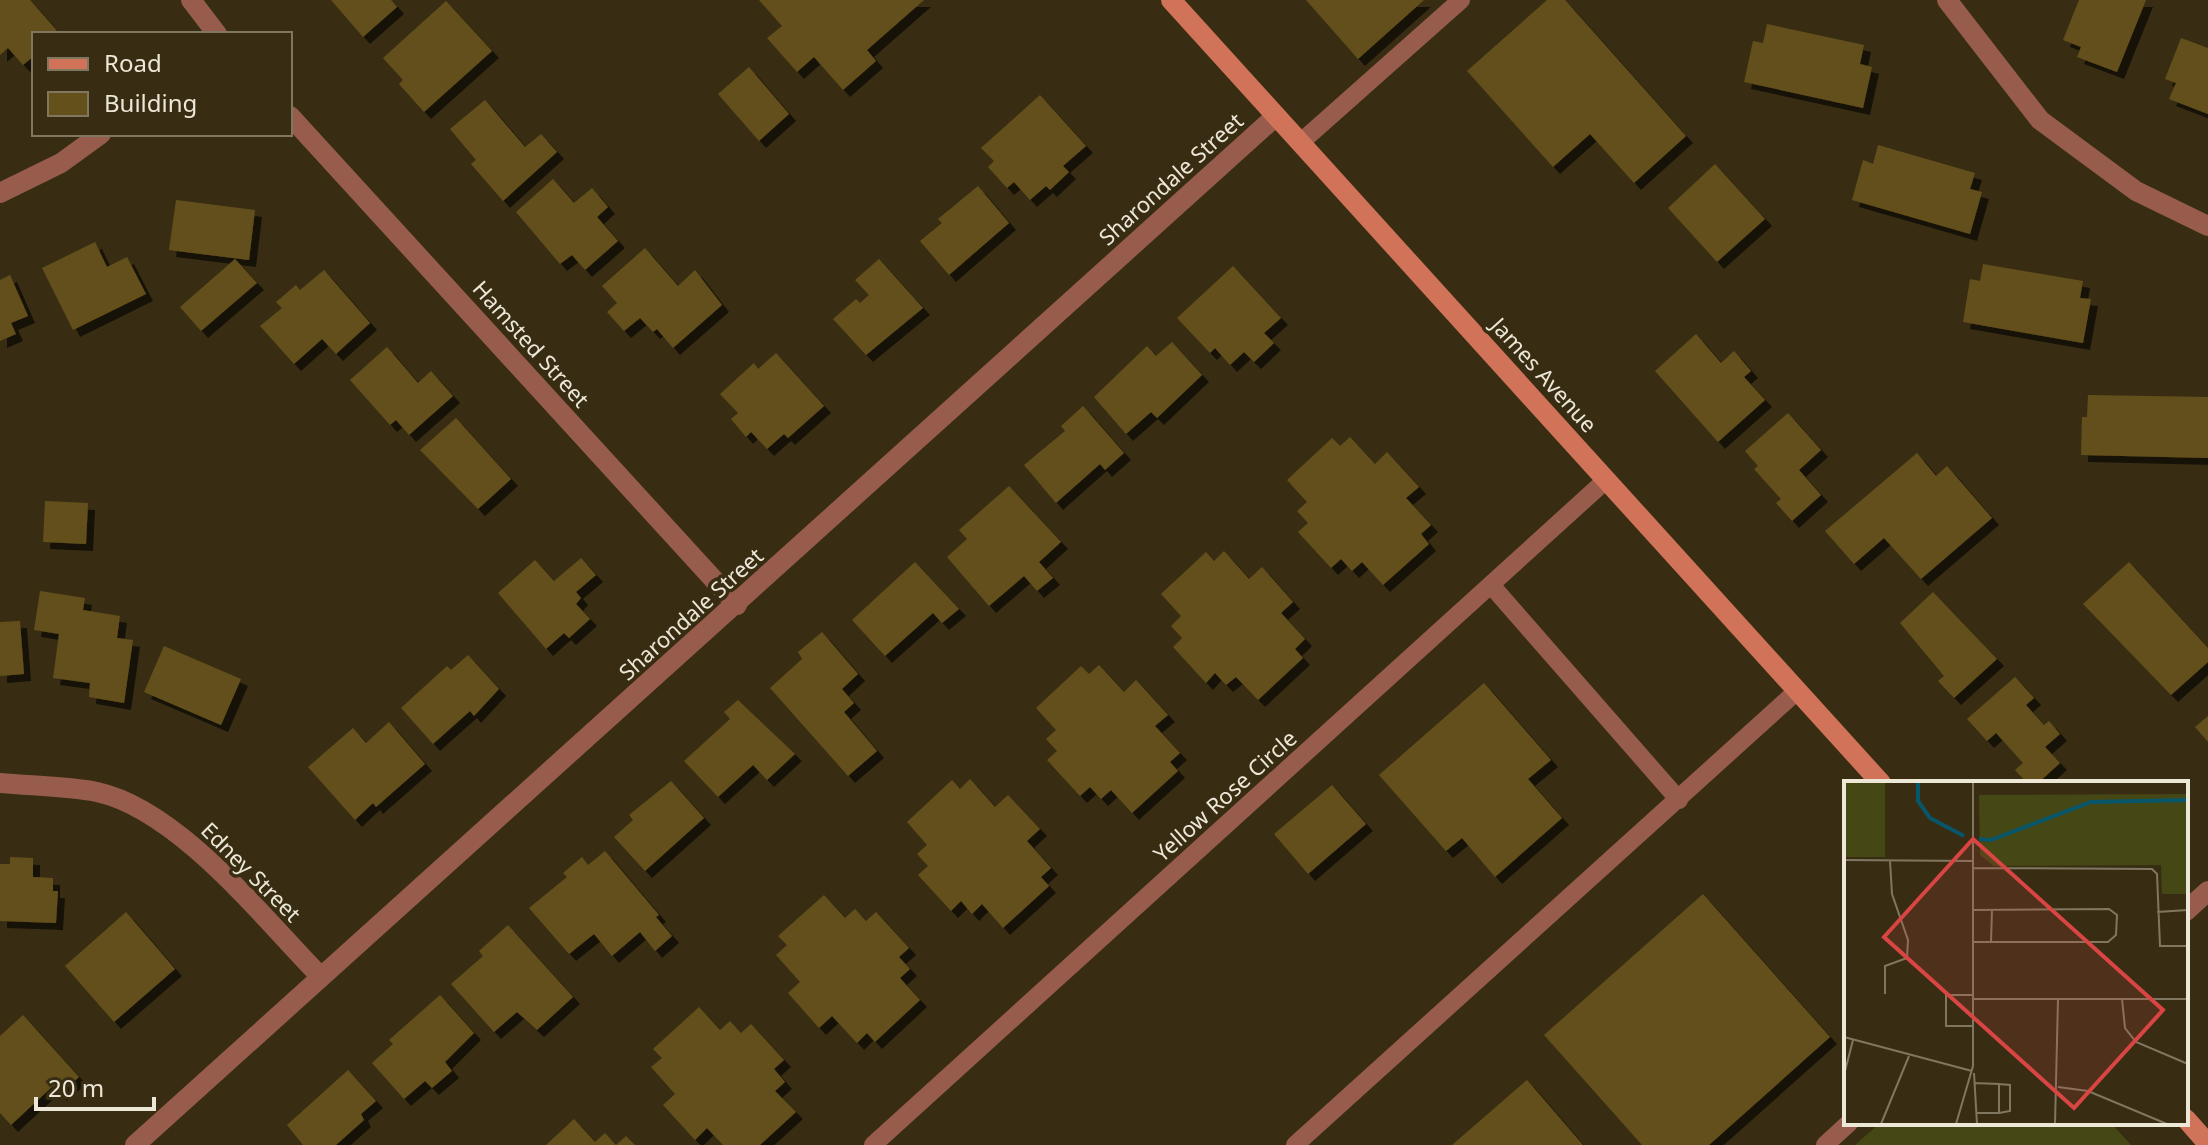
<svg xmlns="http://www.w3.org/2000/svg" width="2208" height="1145" font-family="'Noto Sans',sans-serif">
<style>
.green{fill:#454715}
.building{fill:#63501b;filter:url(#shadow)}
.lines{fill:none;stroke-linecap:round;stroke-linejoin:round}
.service{stroke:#975c4b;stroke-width:18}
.minor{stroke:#975c4b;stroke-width:20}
.tertiary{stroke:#975c4b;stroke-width:20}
.secondary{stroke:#d17358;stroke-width:20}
.labels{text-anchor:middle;stroke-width:7;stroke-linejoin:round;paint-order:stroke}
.street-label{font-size:22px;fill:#ede7d7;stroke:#382d13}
.inset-river{fill:none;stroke:#07566a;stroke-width:4}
.inset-road{fill:none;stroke:#807761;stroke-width:2}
.view{fill:#d94542;fill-opacity:0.15;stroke:#d94542;stroke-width:4}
.inset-edge{fill:none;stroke:#ede7d7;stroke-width:4}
</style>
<defs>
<filter id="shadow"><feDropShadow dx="7" dy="7" stdDeviation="0" flood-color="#0009"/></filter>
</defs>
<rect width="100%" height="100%" fill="#382d13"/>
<path class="green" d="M 1880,1123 L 2111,1123 L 2131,1145 L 1855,1145 Z"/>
<g class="building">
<path d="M 0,0 L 30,0 L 60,34 L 34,34 L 34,56 L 23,65 L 8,48 L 0,55 Z"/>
<path d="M 331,0 L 391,0 L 397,7 L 363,37 Z"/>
<path d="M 759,0 L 924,0 L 867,50 L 876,61 L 843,90 L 814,57 L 797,72 L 767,38 L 782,26 Z"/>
<path d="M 1306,0 L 1424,0 L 1358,59 Z"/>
<path d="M 1547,0 L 1565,0 L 1686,136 L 1634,183 L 1590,134 L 1553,167 L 1467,71 Z"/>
<path d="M 2079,0 L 2146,0 L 2117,72 L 2077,57 L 2081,47 L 2063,40 Z"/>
<path d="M 446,1 L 492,51 L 424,112 L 399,84 L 403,80 L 383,58 Z"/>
<path d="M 1767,24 L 1864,45 L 1860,64 L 1872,67 L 1863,108 L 1744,82 L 1753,41 L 1763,43 Z"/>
<path d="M 2181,38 L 2208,48 L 2208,114 L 2169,99 L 2176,83 L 2165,79 Z"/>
<path d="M 749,67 L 789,114 L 759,141 L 718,94 Z"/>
<path d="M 1040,95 L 1086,146 L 1063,166 L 1069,172 L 1050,190 L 1046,186 L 1030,200 L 1014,182 L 1007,188 L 988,167 L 994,161 L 981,148 Z"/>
<path d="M 485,100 L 525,147 L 541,134 L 557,152 L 503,201 L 471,164 L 476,160 L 450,129 Z"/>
<path d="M 1878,145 L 1975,173 L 1970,189 L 1982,192 L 1970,234 L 1852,200 L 1863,160 L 1873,164 Z"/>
<path d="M 1715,164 L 1765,219 L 1717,262 L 1668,208 Z"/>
<path d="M 553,179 L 574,203 L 592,188 L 608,207 L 597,217 L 618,241 L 585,270 L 572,255 L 560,264 L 516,212 Z"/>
<path d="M 978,186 L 1009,223 L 949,275 L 920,241 L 942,223 L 938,219 Z"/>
<path d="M 176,200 L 255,210 L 249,260 L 169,250 Z"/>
<path d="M 95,242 L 107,267 L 127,257 L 146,294 L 73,330 L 42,268 Z"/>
<path d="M 645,248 L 678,286 L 695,270 L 722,305 L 673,348 L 657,329 L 653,332 L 640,318 L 624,331 L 607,312 L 617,303 L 602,286 Z"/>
<path d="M 235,259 L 257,283 L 201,331 L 180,307 Z"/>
<path d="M 879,259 L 923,308 L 866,355 L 833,319 L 856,299 L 860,303 L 869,295 L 855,280 Z"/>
<path d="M 1983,264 L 2083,281 L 2080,298 L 2091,299 L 2083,343 L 1963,322 L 1970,279 L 1980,281 Z"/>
<path d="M 1233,266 L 1281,318 L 1264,333 L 1274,343 L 1254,362 L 1244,352 L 1230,365 L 1215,348 L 1210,353 L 1177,318 Z"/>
<path d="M 324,270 L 370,323 L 336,354 L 322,339 L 294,364 L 260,326 L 282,308 L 276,302 L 296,285 L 300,290 Z"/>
<path d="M 10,275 L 28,316 L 11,323 L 16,334 L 0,341 L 0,280 Z"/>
<path d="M 1696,334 L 1721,363 L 1734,351 L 1751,371 L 1744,377 L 1765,400 L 1718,442 L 1655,371 Z"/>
<path d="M 1172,342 L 1202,375 L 1157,418 L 1151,412 L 1126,434 L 1094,397 L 1147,346 L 1156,356 Z"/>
<path d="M 387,347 L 418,383 L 431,371 L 453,396 L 409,435 L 396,420 L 390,425 L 350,380 Z"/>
<path d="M 776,353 L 824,406 L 788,438 L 784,434 L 767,449 L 751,432 L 746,437 L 731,419 L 738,413 L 720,394 L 754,363 L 758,369 Z"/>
<path d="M 2088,395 L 2208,397 L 2208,458 L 2081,455 L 2082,417 L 2087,417 Z"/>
<path d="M 1083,406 L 1124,453 L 1105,470 L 1100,464 L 1056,503 L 1024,465 L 1065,431 L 1061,426 Z"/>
<path d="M 1788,413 L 1821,450 L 1799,470 L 1821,495 L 1792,521 L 1776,503 L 1781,499 L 1754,469 L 1758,466 L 1745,451 Z"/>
<path d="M 456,418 L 511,479 L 478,509 L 420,450 Z"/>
<path d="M 1350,437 L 1375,464 L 1387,452 L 1419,487 L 1406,498 L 1431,525 L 1421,534 L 1429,544 L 1383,585 L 1362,562 L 1352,571 L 1341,559 L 1331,568 L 1298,532 L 1308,523 L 1297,511 L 1307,502 L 1287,480 L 1332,438 L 1340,446 Z"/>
<path d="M 1917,453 L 1936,476 L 1947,466 L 1992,518 L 1921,579 L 1884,538 L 1854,564 L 1825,531 Z"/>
<path d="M 1009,486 L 1061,542 L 1039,562 L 1053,578 L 1037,591 L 1024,576 L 989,606 L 947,557 L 967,539 L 959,530 Z"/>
<path d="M 45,501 L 88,503 L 86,544 L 43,542 Z"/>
<path d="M 1224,551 L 1249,579 L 1262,567 L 1293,602 L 1281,613 L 1305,639 L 1295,649 L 1303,658 L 1258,700 L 1236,677 L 1226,685 L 1215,673 L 1206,683 L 1173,647 L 1182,638 L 1171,626 L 1181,616 L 1161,594 L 1206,552 L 1214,561 Z"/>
<path d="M 581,558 L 596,575 L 576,592 L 581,598 L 576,604 L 590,619 L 569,638 L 564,633 L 546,649 L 498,593 L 535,560 L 554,581 Z"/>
<path d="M 915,562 L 959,609 L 942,623 L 933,613 L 885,656 L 852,620 Z"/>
<path d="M 2129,562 L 2208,648 L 2208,662 L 2171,695 L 2083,604 Z"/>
<path d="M 40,591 L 85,598 L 83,610 L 120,616 L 117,638 L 133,640 L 124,703 L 89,697 L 90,683 L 53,678 L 59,634 L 34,630 Z"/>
<path d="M 1933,592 L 1997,659 L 1954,698 L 1938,681 L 1944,676 L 1900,623 Z"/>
<path d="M 20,621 L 24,674 L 0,676 L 0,622 Z"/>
<path d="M 822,632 L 858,674 L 842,689 L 854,703 L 844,712 L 877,751 L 848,776 L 770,688 L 802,659 L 798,652 Z"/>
<path d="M 164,646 L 241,679 L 221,725 L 144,692 Z"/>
<path d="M 468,655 L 499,689 L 474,716 L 470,711 L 433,744 L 401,708 L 447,666 L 451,670 Z"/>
<path d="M 1099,665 L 1124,692 L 1136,680 L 1168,715 L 1155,726 L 1180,753 L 1170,762 L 1178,771 L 1132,813 L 1111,790 L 1101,799 L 1090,787 L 1080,796 L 1047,760 L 1057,751 L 1046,739 L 1056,730 L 1036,708 L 1081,666 L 1089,674 Z"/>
<path d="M 2015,677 L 2034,698 L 2026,705 L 2044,725 L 2049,721 L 2060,734 L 2045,747 L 2060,763 L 2038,783 L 2027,783 L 2015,770 L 2023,763 L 1996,733 L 1987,741 L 1967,719 Z"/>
<path d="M 1484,683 L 1551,760 L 1528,779 L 1562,818 L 1495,877 L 1462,838 L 1446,851 L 1379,775 Z"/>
<path d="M 738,700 L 795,754 L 767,780 L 753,765 L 718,797 L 684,761 L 730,719 L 724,712 Z"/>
<path d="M 2208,716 L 2208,742 L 2195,727 Z"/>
<path d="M 389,722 L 425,764 L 376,807 L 373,803 L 355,820 L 308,767 L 353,728 L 366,743 Z"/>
<path d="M 970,779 L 995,807 L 1008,795 L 1040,829 L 1027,841 L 1051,868 L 1041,877 L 1049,886 L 1003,928 L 982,904 L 972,914 L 961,901 L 951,911 L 918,875 L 928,866 L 917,854 L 927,845 L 907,822 L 952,780 L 960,789 Z"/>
<path d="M 671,781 L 704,818 L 645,871 L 614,837 L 633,820 L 629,815 Z"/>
<path d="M 1332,785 L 1366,824 L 1308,874 L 1274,834 Z"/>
<path d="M 605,851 L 659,915 L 656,917 L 672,936 L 655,951 L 640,932 L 612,956 L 594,934 L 569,954 L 529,908 L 567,877 L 563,873 L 582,857 L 588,865 Z"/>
<path d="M 10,857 L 33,858 L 33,877 L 53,878 L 53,891 L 58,891 L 56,923 L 0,921 L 0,864 L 10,864 Z"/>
<path d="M 1703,894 L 1830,1037 L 1709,1145 L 1642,1145 L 1544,1035 Z"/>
<path d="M 824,895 L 845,918 L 855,909 L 866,921 L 876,912 L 909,948 L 899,957 L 910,969 L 900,978 L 920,1000 L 875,1042 L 867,1033 L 857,1043 L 832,1016 L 819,1028 L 788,993 L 800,982 L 776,955 L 787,945 L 778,936 Z"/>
<path d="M 126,912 L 175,969 L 114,1022 L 65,966 Z"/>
<path d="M 508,925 L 573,997 L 537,1030 L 517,1012 L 494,1032 L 451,984 L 483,956 L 479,951 Z"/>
<path d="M 440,995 L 474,1033 L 445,1062 L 452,1071 L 432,1088 L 425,1081 L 404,1099 L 372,1063 L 393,1044 L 389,1040 Z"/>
<path d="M 699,1007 L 720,1030 L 730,1021 L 741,1033 L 751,1024 L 784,1060 L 774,1069 L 785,1082 L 775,1091 L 796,1112 L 760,1145 L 723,1145 L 707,1128 L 695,1140 L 663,1105 L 675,1094 L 651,1067 L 662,1058 L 653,1049 Z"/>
<path d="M 23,1015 L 79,1077 L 60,1094 L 53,1086 L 11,1125 L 0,1113 L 0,1036 Z"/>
<path d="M 348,1070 L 376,1101 L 361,1114 L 364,1120 L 336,1145 L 303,1145 L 287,1125 Z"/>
<path d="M 1527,1080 L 1583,1145 L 1452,1145 Z"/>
<path d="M 574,1119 L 595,1142 L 605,1133 L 616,1145 L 626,1136 L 635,1145 L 546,1145 Z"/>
</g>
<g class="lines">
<g class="service">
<path d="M 1300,143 L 1461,0"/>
<path d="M 1491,585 L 1679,800"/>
<path d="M 873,1145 L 1606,480"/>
<path d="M 1295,1145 L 1797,691"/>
<path d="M 1825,1145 L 1849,1123"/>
</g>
<g class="minor">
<path d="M 191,0 L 217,34"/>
<path d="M 1947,0 L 2040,120 L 2136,191 L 2208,226"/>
<path d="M 290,116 L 737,605"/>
<path d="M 0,193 L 61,163 L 101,134"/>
<path d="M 0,783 C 32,786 66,786 97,792 C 179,810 263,918 321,977"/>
<path d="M 135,1145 L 1276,116"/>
</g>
<path class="tertiary" d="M 2186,911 L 2208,891"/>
<g class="secondary">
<path d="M 1171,0 L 1881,783"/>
<path d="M 2186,1119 L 2208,1144"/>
</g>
</g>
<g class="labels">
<g class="street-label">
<text transform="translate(1171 179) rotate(-42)" y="8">Sharondale Street</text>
<text transform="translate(531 344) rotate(48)" y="8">Hamsted Street</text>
<text transform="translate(1544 375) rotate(48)" y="8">James Avenue</text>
<text transform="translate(691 614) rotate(-42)" y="8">Sharondale Street</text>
<text transform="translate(1225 796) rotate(-42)" y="8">Yellow Rose Circle</text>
<text transform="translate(251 872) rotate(45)" y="8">Edney Street</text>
</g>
</g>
<g transform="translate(1844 781)">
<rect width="344" height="344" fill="#382d13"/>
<path d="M 0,1 L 41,1 L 41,76 L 0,76 ZM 344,13 L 344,113 L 318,113 L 317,84 L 150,85 L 136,74 L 135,14 Z" fill="#454715"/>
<path class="inset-river" d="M 74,1 L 74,20 L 86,37 L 120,55M 135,58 L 147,59 L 247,21 L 344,19"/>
<path class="inset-road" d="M 0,79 L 129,80M 129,87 L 308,88 L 313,93 L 316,165 L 344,165M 129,129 L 265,128 L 273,134 L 272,154 L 264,161 L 129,161M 313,131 L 344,129M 147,161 L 148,128M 41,213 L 41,185 L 63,177 L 64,159 L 48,113 L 46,80M 129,214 L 102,214 L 102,245 L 130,245M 129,218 L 344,218M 278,218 L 281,247 L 292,261 L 344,283M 0,256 L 128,290M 130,292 L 133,343M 0,294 L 9,259M 130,302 L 155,303 L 155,332 L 133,332M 214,306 L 244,310 L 323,343M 155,332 L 166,330 L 166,304 L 155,303M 37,343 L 65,275M 112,343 L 129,285 L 129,1M 211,343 L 214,218"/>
<path class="view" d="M 129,58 L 319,229 L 230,327 L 40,156 Z"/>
<rect width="344" height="344" class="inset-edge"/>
</g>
<rect x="32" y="32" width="260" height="104" fill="#382d13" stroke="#807761" stroke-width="2"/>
<rect x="48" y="58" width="40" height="12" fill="#d17358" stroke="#807761" stroke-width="2"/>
<text x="104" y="72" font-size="24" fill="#ede7d7">Road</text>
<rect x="48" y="92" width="40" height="24" fill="#63501b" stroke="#807761" stroke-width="2"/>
<text x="104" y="112" font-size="24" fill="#ede7d7">Building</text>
<path d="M36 1097v12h118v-12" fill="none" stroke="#ede7d7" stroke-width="4"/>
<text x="48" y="1097" font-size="24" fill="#ede7d7" stroke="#382d13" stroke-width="6" paint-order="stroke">20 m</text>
</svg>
